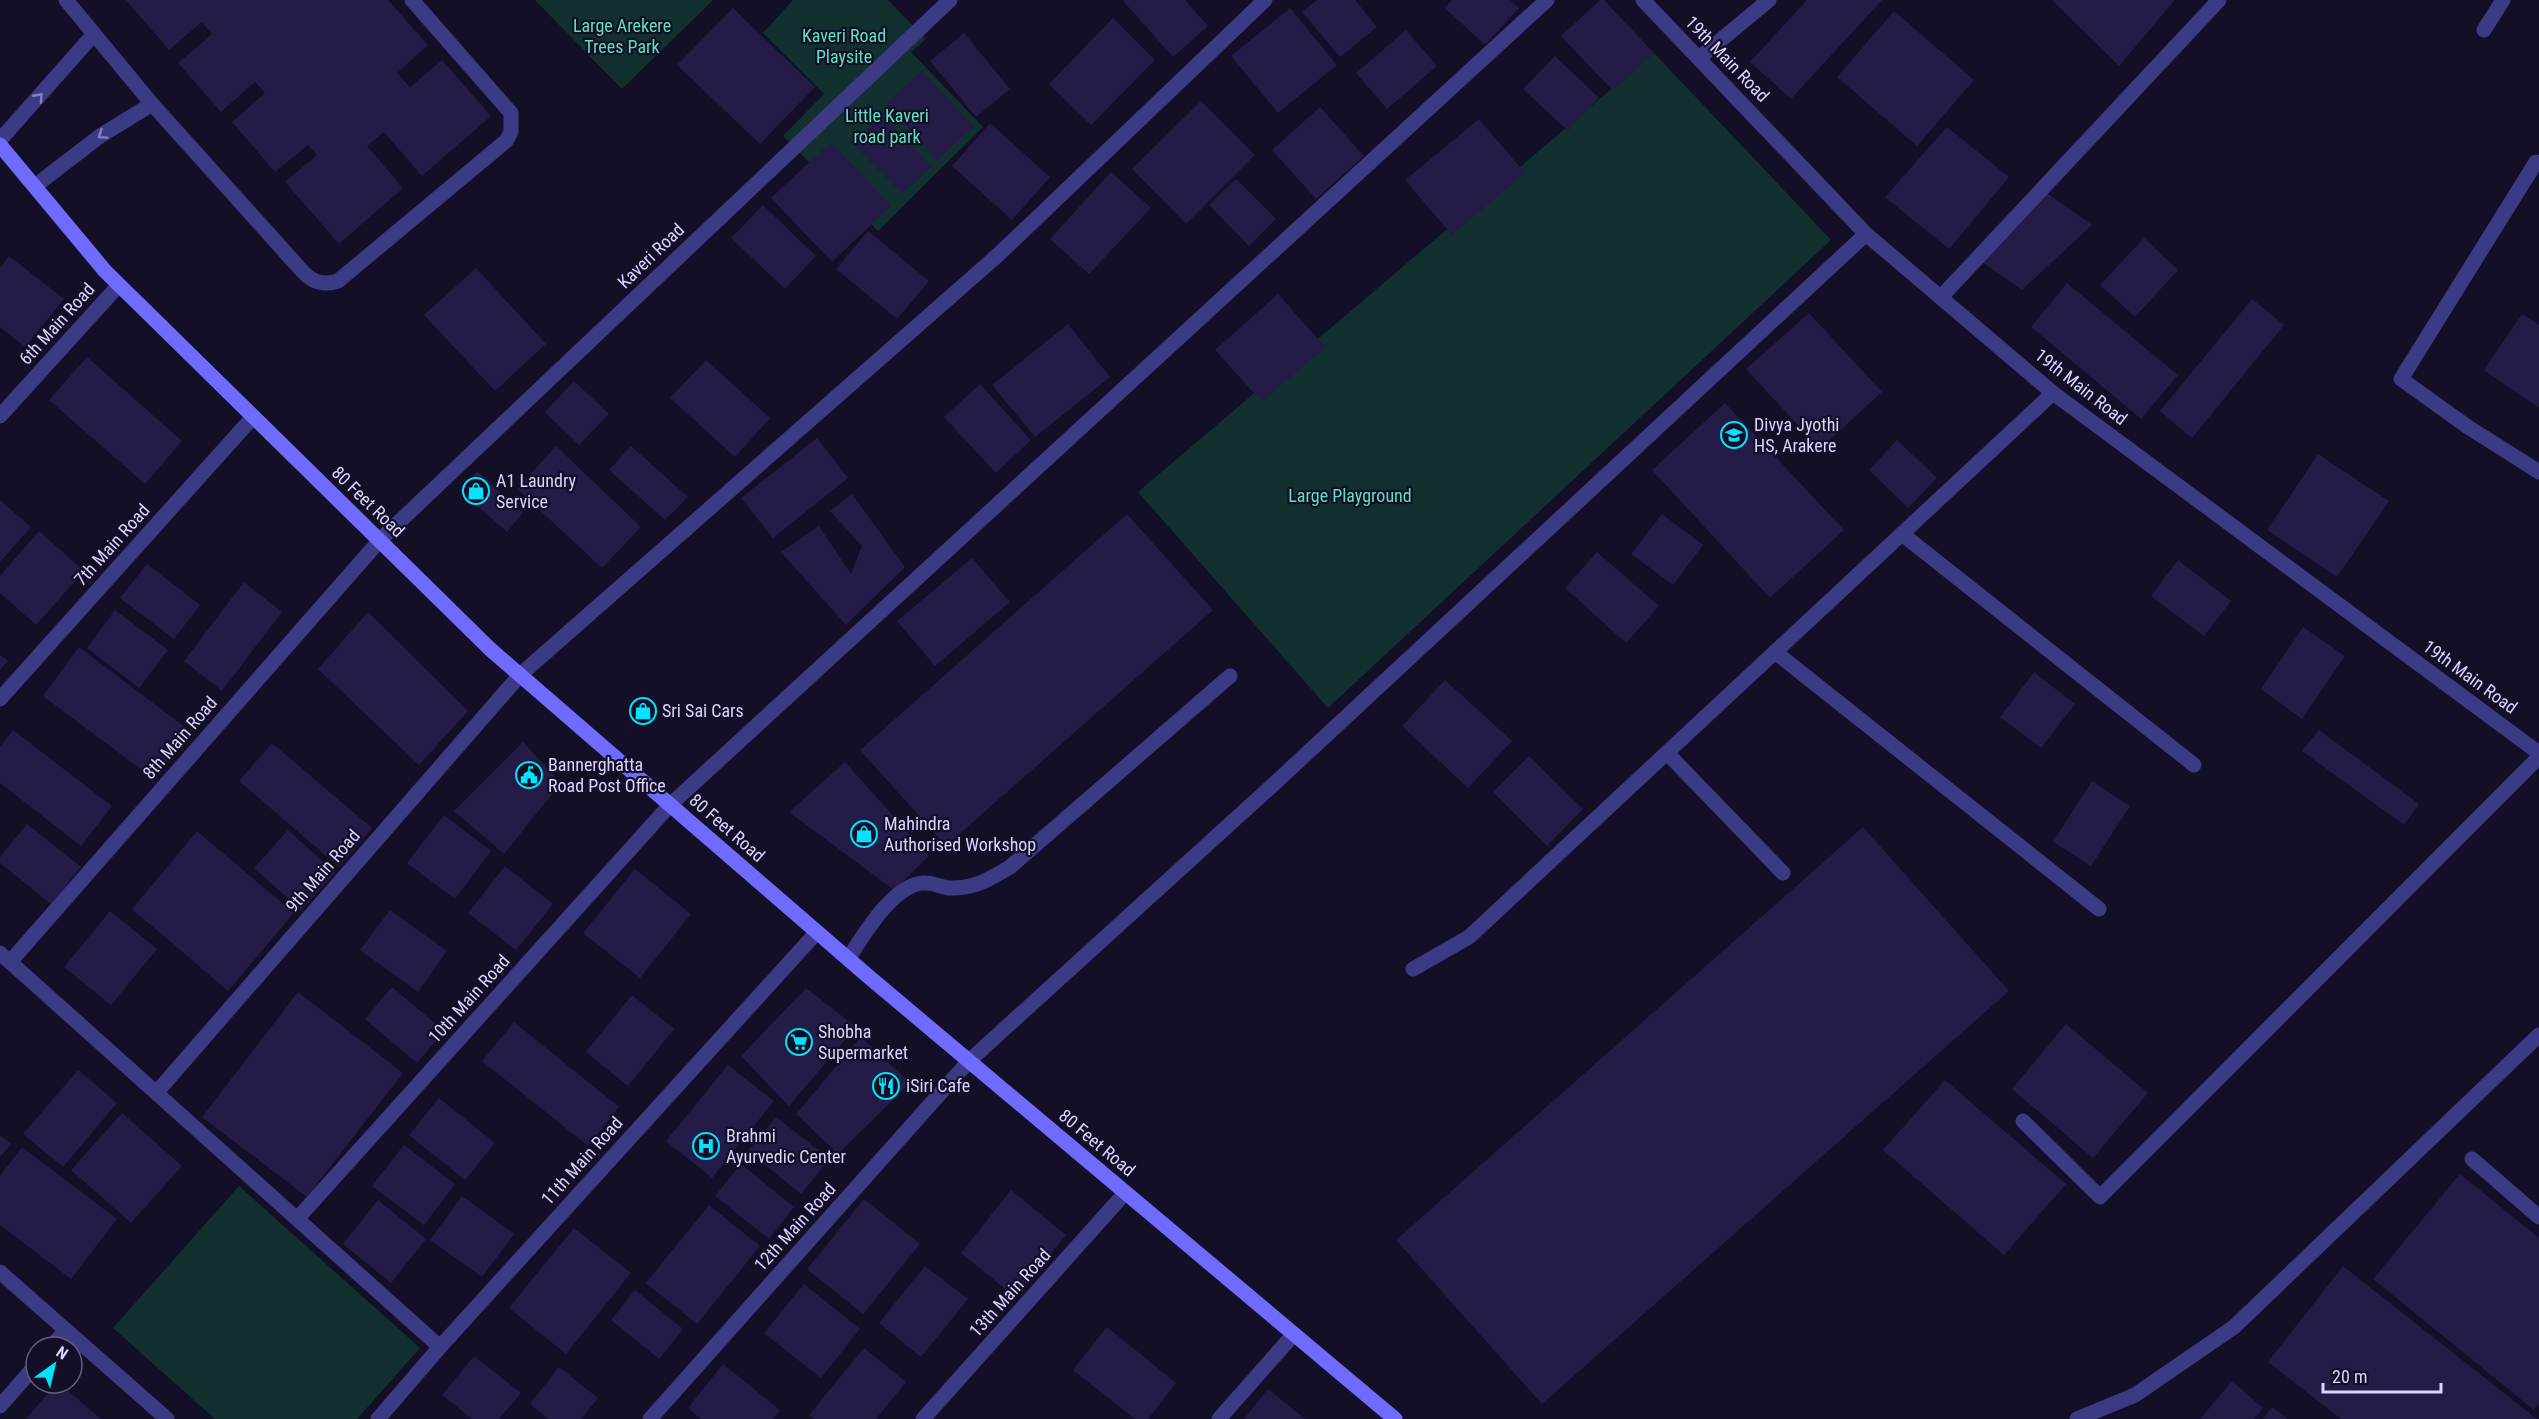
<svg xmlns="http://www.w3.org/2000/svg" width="2539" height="1419" font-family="'Roboto Condensed',sans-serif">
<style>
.green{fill:#12302f}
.building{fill:#241b47}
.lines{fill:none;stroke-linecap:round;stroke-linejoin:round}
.service{stroke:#3d3a85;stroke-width:15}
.minor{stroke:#3d3a85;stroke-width:15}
.secondary{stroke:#6f6bff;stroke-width:15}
.oneway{stroke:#837fbc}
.labels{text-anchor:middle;stroke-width:4.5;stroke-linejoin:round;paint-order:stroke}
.park-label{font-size:18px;fill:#5fe0c0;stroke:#130f26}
.street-label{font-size:18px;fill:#d9d4ff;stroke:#130f26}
.poi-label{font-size:18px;fill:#d9d4ff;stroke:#130f26;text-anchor:start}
</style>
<rect width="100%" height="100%" fill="#130f26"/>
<g class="green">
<path d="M 535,0 L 713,0 L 622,89 Z"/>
<path d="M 793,0 L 888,0 L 926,39 L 911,52 L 983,127 L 878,231 L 783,136 L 824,94 L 763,33 Z"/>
<path d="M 1654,53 L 1831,240 L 1328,708 L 1138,492 Z"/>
<path d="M 239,1186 L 420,1348 L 357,1419 L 215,1419 L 113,1328 Z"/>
</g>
<g class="building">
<path d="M 126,0 L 388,0 L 428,45 L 397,73 L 410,87 L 442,60 L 491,116 L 422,176 L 384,132 L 367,146 L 403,188 L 339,244 L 285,182 L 317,155 L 308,145 L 275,172 L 232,122 L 265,93 L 255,82 L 221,112 L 178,63 L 212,34 L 202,22 L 169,50 Z"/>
<path d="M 1125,0 L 1185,0 L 1208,26 L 1173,57 L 1124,2 Z"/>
<path d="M 1317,0 L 1355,0 L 1377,27 L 1340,57 L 1302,12 Z"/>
<path d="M 1452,0 L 1510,0 L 1519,8 L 1485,45 L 1445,8 Z"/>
<path d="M 1600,0 L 1604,0 L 1654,53 L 1613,91 L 1561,36 Z"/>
<path d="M 1807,0 L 1882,0 L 1791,99 L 1750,62 Z"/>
<path d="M 2052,0 L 2175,0 L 2119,66 Z"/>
<path d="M 733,8 L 815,87 L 760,144 L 677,65 Z"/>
<path d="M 1290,8 L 1337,65 L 1278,113 L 1231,56 Z"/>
<path d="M 1894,11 L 1974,80 L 1917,146 L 1837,77 Z"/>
<path d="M 1113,18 L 1155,60 L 1091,125 L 1049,84 Z"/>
<path d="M 1406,30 L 1437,66 L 1387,109 L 1356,73 Z"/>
<path d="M 964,33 L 1010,89 L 976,117 L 930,61 Z"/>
<path d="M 1555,56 L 1599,98 L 1568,131 L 1523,89 Z"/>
<path d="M 922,71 L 974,127 L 937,160 L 886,104 Z"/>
<path d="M 1201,101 L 1255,155 L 1186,224 L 1132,169 Z"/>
<path d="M 1320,107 L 1364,156 L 1316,199 L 1272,150 Z"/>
<path d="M 881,115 L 932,166 L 902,194 L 852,143 Z"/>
<path d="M 1479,119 L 1525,173 L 1452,235 L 1405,180 Z"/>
<path d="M 990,123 L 1050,177 L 1012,220 L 952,166 Z"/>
<path d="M 1947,127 L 2009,177 L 1949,249 L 1885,197 Z"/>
<path d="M 831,142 L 891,206 L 832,262 L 771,198 Z"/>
<path d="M 1111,172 L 1151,208 L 1089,274 L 1050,239 Z"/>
<path d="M 1236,179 L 1276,219 L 1249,246 L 1209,205 Z"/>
<path d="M 2044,191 L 2092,225 L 2022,290 L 1979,260 Z"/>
<path d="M 763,205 L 816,256 L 785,289 L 731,238 Z"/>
<path d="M 868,231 L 929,281 L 897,319 L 836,269 Z"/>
<path d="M 2144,238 L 2178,270 L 2135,317 L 2100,285 Z"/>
<path d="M 9,256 L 64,299 L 25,347 L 0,327 L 0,268 Z"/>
<path d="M 476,268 L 546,344 L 495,391 L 424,315 Z"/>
<path d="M 2067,283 L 2178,375 L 2141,419 L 2031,327 Z"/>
<path d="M 1278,294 L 1325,347 L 1262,402 L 1215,350 Z"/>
<path d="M 2252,299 L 2284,325 L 2192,438 L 2160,411 Z"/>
<path d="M 1809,313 L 1882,392 L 1820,449 L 1746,369 Z"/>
<path d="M 2522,314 L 2539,325 L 2539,408 L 2484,370 Z"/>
<path d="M 1068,324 L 1110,377 L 1035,437 L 992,385 Z"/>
<path d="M 87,357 L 182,441 L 145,484 L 49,400 Z"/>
<path d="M 706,360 L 770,418 L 735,457 L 670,398 Z"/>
<path d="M 574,381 L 609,414 L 579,445 L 545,412 Z"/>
<path d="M 980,384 L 1031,440 L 996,473 L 944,417 Z"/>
<path d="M 1725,403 L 1844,530 L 1770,598 L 1652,470 Z"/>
<path d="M 817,438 L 848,478 L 773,538 L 741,498 Z"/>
<path d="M 1897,440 L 1937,478 L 1908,508 L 1869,470 Z"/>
<path d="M 556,446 L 641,527 L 602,568 L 517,489 Z"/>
<path d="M 631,446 L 688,497 L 665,520 L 609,470 Z"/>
<path d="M 2318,454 L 2389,501 L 2337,577 L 2267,530 Z"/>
<path d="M 477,471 L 523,513 L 507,532 L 460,491 Z"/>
<path d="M 852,494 L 905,567 L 846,625 L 781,552 L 819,526 L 851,574 L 862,546 L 830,511 Z"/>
<path d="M 0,500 L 31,527 L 0,562 Z"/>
<path d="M 1127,514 L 1213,610 L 946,846 L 860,750 Z"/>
<path d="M 1662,514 L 1703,545 L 1673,585 L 1631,554 Z"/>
<path d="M 39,531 L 84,571 L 36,625 L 0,593 L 0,576 Z"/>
<path d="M 1597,552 L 1659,606 L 1626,643 L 1565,588 Z"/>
<path d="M 972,558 L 1010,602 L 935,666 L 897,621 Z"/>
<path d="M 2178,560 L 2231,601 L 2204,636 L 2151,596 Z"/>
<path d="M 147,564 L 200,605 L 174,639 L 120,598 Z"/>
<path d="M 244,582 L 282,612 L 222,691 L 184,661 Z"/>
<path d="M 115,610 L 168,650 L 139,688 L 87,648 Z"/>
<path d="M 368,612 L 468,711 L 419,765 L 318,669 Z"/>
<path d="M 2303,627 L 2345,656 L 2302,719 L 2261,689 Z"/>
<path d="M 79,647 L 190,731 L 154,779 L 43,696 Z"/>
<path d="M 0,655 L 8,661 L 0,670 Z"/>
<path d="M 2034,672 L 2075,704 L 2041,748 L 2000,717 Z"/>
<path d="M 1445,680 L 1512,741 L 1468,788 L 1402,726 Z"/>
<path d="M 13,730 L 112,806 L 81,846 L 0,783 L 0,747 Z"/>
<path d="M 2319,730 L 2419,804 L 2404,825 L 2302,751 Z"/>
<path d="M 523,742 L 561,783 L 504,854 L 454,811 Z"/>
<path d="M 272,743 L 372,828 L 339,867 L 239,781 Z"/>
<path d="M 1529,756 L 1583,809 L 1547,846 L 1493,792 Z"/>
<path d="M 845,762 L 929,856 L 894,890 L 789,812 Z"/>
<path d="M 2092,781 L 2130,806 L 2091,866 L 2053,842 Z"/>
<path d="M 444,815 L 491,851 L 455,899 L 407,863 Z"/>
<path d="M 27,824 L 81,867 L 51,904 L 0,863 L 0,857 Z"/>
<path d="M 1863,827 L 2009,991 L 1542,1404 L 1396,1240 Z"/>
<path d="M 288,830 L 335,873 L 301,910 L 254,868 Z"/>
<path d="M 197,831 L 294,913 L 228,991 L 132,909 Z"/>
<path d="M 505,866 L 553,904 L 516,950 L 468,913 Z"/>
<path d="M 635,869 L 691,914 L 640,978 L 583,933 Z"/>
<path d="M 390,910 L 447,951 L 418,992 L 360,950 Z"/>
<path d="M 110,911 L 157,949 L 111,1005 L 64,967 Z"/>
<path d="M 392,987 L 444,1031 L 417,1063 L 365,1019 Z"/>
<path d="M 806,988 L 856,1027 L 789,1106 L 741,1056 Z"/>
<path d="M 298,992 L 403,1073 L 307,1197 L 202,1117 Z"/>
<path d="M 632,995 L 674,1029 L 628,1086 L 586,1052 Z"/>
<path d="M 514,1022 L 619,1107 L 588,1146 L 482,1061 Z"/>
<path d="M 2066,1024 L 2148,1093 L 2093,1158 L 2012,1089 Z"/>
<path d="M 861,1037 L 910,1083 L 838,1154 L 796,1114 Z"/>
<path d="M 728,1065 L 774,1101 L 712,1178 L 666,1141 Z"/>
<path d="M 78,1070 L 117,1103 L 63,1167 L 23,1134 Z"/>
<path d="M 1945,1080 L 2066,1184 L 2004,1255 L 1883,1150 Z"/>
<path d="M 439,1098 L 495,1143 L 465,1180 L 409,1135 Z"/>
<path d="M 122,1113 L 182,1166 L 131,1223 L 71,1170 Z"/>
<path d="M 776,1117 L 830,1159 L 801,1194 L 748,1151 Z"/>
<path d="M 0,1135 L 11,1144 L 0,1157 Z"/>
<path d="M 404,1145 L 455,1184 L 424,1225 L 372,1186 Z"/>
<path d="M 22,1147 L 117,1219 L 71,1279 L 0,1225 L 0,1176 Z"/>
<path d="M 741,1164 L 794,1207 L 769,1239 L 715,1196 Z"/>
<path d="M 2460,1174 L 2539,1238 L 2539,1404 L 2534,1410 L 2373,1279 Z"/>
<path d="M 1011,1190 L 1066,1235 L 1015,1297 L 961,1253 Z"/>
<path d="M 462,1196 L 514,1234 L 482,1277 L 430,1240 Z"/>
<path d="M 864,1199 L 920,1244 L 863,1314 L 807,1269 Z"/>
<path d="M 378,1200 L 426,1239 L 391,1283 L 343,1244 Z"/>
<path d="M 709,1205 L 760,1246 L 697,1324 L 646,1283 Z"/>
<path d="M 574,1228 L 631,1273 L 566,1354 L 509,1308 Z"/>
<path d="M 925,1266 L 968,1299 L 921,1357 L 879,1323 Z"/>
<path d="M 2343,1266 L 2537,1419 L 2341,1419 L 2268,1362 Z"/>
<path d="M 804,1284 L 860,1329 L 821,1378 L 764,1333 Z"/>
<path d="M 635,1290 L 683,1329 L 659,1359 L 611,1320 Z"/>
<path d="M 1107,1327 L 1176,1383 L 1148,1419 L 1135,1419 L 1073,1370 Z"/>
<path d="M 864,1348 L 906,1382 L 876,1419 L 814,1419 L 809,1415 Z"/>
<path d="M 474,1356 L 521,1393 L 499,1419 L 472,1419 L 442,1395 Z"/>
<path d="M 723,1364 L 780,1410 L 773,1419 L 701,1419 L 688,1408 Z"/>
<path d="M 559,1367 L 598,1398 L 581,1419 L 548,1419 L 530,1404 Z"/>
<path d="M 2232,1381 L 2263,1408 L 2254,1419 L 2200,1419 Z"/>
<path d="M 57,1383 L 59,1383 L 101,1419 L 26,1419 Z"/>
<path d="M 1268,1389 L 1305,1419 L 1244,1419 Z"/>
<path d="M 2272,1407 L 2288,1419 L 2263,1419 Z"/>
</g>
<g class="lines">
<g class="service">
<path d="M 848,959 C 863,936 895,881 926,883 C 934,883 941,887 949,888 C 975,889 989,879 1010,867 L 1230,676"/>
<path d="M 2472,1159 L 2539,1217"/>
</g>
<g class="minor">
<path d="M 66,0 L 152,104 L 304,273 C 314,283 324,285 338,281 L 506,141 L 511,132 L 511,113 L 412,0"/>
<path d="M 1643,0 L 1866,234 L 2053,393 L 2539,753"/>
<path d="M 2484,30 L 2503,0"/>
<path d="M 1699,58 L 1769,0"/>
<path d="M 0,140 L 94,34"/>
<path d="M 2539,164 L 2536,162 L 2401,379 L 2468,427 L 2539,472"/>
<path d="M 35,186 L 100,136 L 152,104"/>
<path d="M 1941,297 L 2219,0"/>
<path d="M 0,416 L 119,285"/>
<path d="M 1902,534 L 2194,765"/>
<path d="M 1775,652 L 2099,909"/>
<path d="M 0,699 L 253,417"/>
<path d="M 1667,753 L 1783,873"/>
<path d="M 0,953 L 440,1347"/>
<path d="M 10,962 L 380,540 L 950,0"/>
<path d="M 1413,969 L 1469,937 L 2053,393"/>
<path d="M 156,1093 L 520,675 L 999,254 L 1265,0"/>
<path d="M 2023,1121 L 2100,1197 L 2539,757"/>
<path d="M 297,1219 L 670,805 L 1547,0"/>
<path d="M 0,1272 L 167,1419"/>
<path d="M 51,1347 L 66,1330"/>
<path d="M 0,1406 L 36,1365"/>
<path d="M 378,1419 L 440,1347 L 817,932"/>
<path d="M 650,1419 L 969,1061 L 1275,783 L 1866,234"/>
<path d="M 923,1419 L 1125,1193"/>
<path d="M 1219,1419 L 1294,1334"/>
<path d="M 2077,1419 L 2135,1395 L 2234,1327 L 2539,1035"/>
</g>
<path class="secondary" d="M 0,145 L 105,271 L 490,649 L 869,977 L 1395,1419"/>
</g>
<defs><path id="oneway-chevron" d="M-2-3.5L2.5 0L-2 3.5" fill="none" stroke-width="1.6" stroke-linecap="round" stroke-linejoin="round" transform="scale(1.5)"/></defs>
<g class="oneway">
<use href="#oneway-chevron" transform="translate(39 97) rotate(-48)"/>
<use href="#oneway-chevron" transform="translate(102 135) rotate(146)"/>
</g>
<defs>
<symbol id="school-ring" viewBox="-11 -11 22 22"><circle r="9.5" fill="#130f26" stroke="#00e5ff" stroke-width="1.5"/><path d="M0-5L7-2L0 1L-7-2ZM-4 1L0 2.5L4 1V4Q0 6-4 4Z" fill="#00e5ff"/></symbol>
<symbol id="shop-ring" viewBox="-11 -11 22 22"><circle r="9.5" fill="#130f26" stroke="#00e5ff" stroke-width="1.5"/><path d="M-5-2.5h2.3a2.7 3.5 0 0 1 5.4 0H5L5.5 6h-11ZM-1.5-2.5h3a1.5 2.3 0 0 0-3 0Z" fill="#00e5ff"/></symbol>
<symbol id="civic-ring" viewBox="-11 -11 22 22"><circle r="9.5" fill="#130f26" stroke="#00e5ff" stroke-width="1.5"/><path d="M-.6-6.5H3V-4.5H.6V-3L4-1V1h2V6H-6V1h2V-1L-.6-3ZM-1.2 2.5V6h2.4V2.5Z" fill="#00e5ff"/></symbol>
<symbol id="supermarket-ring" viewBox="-11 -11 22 22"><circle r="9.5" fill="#130f26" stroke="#00e5ff" stroke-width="1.5"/><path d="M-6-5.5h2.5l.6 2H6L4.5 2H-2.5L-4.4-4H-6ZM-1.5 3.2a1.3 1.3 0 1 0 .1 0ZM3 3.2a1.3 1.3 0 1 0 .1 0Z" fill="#00e5ff"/></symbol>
<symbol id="restaurant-ring" viewBox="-11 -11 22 22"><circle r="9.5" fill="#130f26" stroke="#00e5ff" stroke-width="1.5"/><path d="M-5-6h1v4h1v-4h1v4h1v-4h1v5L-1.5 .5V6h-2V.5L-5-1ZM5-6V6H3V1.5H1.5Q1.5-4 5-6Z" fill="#00e5ff"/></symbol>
<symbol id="hospital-ring" viewBox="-11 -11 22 22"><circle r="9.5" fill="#130f26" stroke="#00e5ff" stroke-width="1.5"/><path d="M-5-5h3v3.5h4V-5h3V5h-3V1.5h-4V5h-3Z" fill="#00e5ff"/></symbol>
</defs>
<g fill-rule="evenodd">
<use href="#school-ring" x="1719" y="420" width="30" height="30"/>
<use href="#shop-ring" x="461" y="476" width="30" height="30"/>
<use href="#shop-ring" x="628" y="696" width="30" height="30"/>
<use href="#civic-ring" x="514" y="760" width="30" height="30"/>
<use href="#shop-ring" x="849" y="819" width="30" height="30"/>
<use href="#supermarket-ring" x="784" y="1027" width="30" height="30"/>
<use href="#restaurant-ring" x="871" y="1071" width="30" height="30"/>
<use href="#hospital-ring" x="691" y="1131" width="30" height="30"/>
</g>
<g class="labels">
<g class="park-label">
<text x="622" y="32">Large Arekere<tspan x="622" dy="21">Trees Park</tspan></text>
<text x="844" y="42">Kaveri Road<tspan x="844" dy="21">Playsite</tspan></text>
<text x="887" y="122">Little Kaveri<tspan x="887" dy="21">road park</tspan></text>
<text x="1350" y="502">Large Playground</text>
</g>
<g class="street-label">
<text transform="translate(1727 59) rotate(46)" y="6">19th Main Road</text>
<text transform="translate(651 256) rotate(-44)" y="6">Kaveri Road</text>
<text transform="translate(57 324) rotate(-48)" y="6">6th Main Road</text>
<text transform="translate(2081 387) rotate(38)" y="6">19th Main Road</text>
<text transform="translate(368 502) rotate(44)" y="6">80 Feet Road</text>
<text transform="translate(112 545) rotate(-48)" y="6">7th Main Road</text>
<text transform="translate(2470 677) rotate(36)" y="6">19th Main Road</text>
<text transform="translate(180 738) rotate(-49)" y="6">8th Main Road</text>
<text transform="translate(727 828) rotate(41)" y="6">80 Feet Road</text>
<text transform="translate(323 871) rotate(-49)" y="6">9th Main Road</text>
<text transform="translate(469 999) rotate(-48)" y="6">10th Main Road</text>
<text transform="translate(1097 1143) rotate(40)" y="6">80 Feet Road</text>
<text transform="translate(582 1161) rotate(-48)" y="6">11th Main Road</text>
<text transform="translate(795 1227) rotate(-48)" y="6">12th Main Road</text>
<text transform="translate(1010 1293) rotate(-48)" y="6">13th Main Road</text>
</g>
<g class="poi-label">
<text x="1754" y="431">Divya Jyothi<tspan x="1754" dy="21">HS, Arakere</tspan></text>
<text x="496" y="487">A1 Laundry<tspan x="496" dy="21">Service</tspan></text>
<text x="662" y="717">Sri Sai Cars</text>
<text x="548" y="771">Bannerghatta<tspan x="548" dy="21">Road Post Office</tspan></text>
<text x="884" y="830">Mahindra<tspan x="884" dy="21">Authorised Workshop</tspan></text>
<text x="818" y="1038">Shobha<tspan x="818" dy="21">Supermarket</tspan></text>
<text x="906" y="1092">iSiri Cafe</text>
<text x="726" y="1142">Brahmi<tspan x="726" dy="21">Ayurvedic Center</tspan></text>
</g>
</g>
<g transform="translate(54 1365) rotate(34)"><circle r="28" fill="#130f26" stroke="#625e7d" stroke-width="1.5"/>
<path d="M0-4.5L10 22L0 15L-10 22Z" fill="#00e5ff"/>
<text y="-9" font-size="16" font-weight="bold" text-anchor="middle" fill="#d9d4ff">N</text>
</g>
<path d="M2323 1383v9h118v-9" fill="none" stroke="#d9d4ff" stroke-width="3"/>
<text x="2332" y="1383" font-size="18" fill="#d9d4ff" stroke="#130f26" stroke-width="4.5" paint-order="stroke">20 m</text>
</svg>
